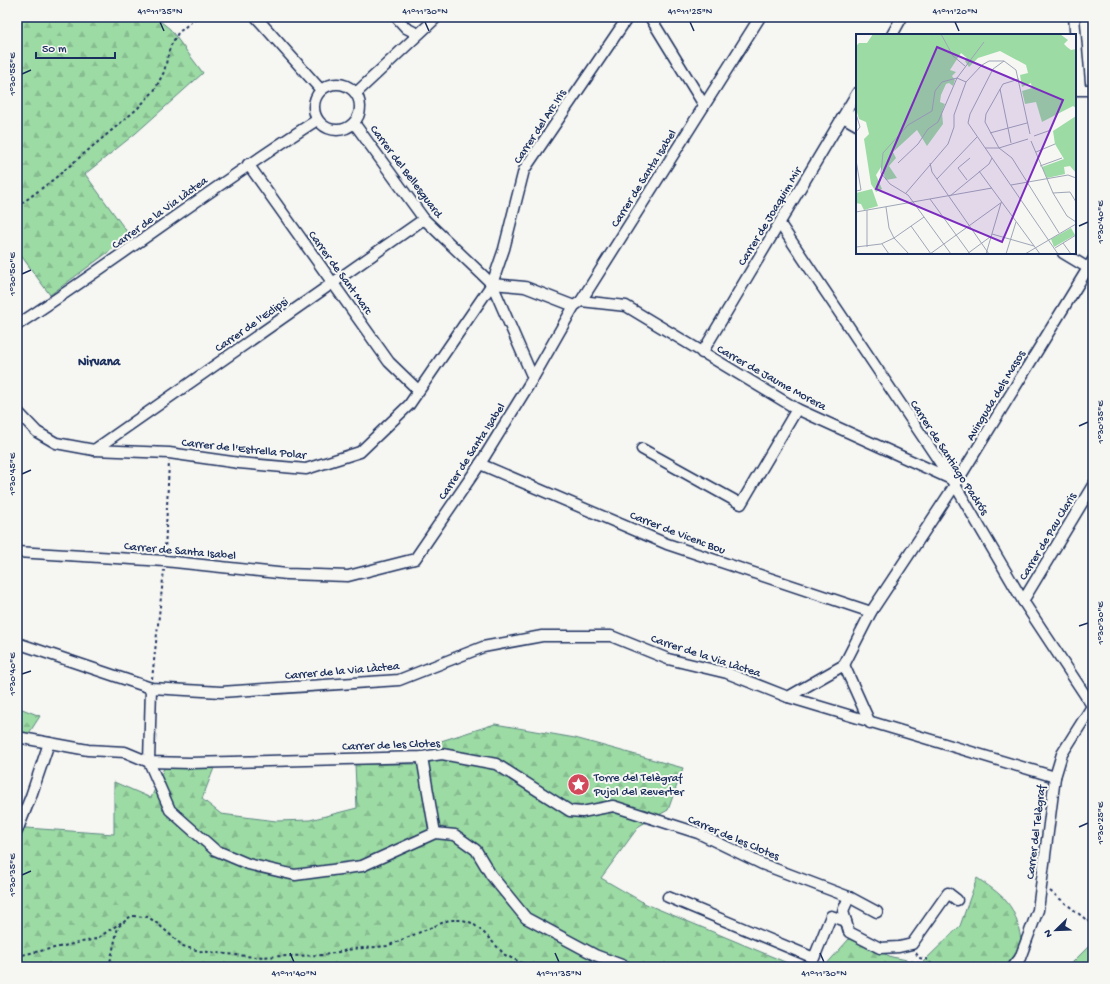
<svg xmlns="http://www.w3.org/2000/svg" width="1110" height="984" font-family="'Gochi Hand',sans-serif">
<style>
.forest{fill:url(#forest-firs);stroke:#5c8581}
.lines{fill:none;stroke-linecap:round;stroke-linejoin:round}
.minor-casing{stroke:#1b2f5e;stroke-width:13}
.path{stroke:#1b2f5e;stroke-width:2;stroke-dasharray:3 3;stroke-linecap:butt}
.minor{stroke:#f6f6f2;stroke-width:10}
.ticks{fill:none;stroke:#1b2f5e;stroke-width:1.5}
.labels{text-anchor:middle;stroke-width:4;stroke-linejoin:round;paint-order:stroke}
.street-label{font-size:12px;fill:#1b2f5e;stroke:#f6f6f2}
.poi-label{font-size:12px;fill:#1b2f5e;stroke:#f6f6f2;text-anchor:start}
.neighbourhood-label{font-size:13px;font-weight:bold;fill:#1b2f5e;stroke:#f6f6f2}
.inset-road{fill:none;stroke:#9ea6b7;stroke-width:1}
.view{fill:#7b2cbf;fill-opacity:0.15;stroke:#7b2cbf;stroke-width:2}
.inset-edge{fill:none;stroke:#1b2f5e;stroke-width:2}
.neatline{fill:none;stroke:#1b2f5e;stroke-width:1.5}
.ticks-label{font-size:10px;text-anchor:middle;fill:#1b2f5e}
</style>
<defs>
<pattern id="forest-firs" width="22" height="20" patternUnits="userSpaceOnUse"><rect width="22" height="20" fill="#9cdba4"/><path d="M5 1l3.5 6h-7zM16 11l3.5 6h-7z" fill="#86bc90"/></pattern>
</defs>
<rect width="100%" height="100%" fill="#f6f6f2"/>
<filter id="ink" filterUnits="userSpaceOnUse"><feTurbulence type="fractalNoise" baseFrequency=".025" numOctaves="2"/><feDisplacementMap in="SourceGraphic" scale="8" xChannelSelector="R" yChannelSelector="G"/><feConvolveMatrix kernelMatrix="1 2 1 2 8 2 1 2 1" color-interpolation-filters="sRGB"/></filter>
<g filter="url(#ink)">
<g class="forest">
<path d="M 17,17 L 155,17 L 170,29 L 203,73 L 136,133 L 85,174 L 130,236 L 50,295 L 17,250 Z"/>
<path d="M 17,707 L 40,716 L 17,752 Z"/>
<path d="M 495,724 L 575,738 L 683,768 L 668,810 L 639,826 L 601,878 L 646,904 L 797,967 L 17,967 L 17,824 L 26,828 L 114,834 L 114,782 L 151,798 L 164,768 L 214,768 L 202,799 L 221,814 L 276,821 L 310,820 L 357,808 L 355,764 L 418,764 L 441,741 Z"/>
<path d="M 977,878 C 1010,900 1016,907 1022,946 L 1005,967 L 824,967 L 849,939 L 892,957 L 922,963 L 960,926 Z"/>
<path d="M 1092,943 L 1093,967 L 1068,967 Z"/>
</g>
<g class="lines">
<defs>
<g id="minor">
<path d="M 256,17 L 321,90"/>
<path d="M 396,17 L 406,28 L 418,34"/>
<path d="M 650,17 L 704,105"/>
<path d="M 1074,17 L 1080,89"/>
<path d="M 892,35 L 902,17"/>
<circle cx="337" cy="107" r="23"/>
<path d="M 1075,90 L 1093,90"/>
<path d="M 356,93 L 437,17"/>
<path d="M 843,117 L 857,125"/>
<path d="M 843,117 L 857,115"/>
<path d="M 354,123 L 424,219 L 492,284 L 533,378"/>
<path d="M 248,164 L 389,362 L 418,390"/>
<path d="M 780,224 L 955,485 L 1023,601 L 1093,707"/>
<path d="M 1063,253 L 1093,271"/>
<path d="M 492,284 L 525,287 L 574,306"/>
<path d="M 581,301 L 626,306 L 797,409 L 951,479"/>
<path d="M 17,325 C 119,259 215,185 317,120"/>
<path d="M 702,353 L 857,93"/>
<path d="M 17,411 L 37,432 L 56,443 L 94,450 L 169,453 L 239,463 L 306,469 L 360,452 L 409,405 L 492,284 L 504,249 L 524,170 L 628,17"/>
<path d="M 642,449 L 741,504 L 797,409"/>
<path d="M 94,450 L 424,219"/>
<path d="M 480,464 L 667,544 L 871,612"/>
<path d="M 17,552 L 165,561 L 287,574 L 348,576 L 415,559 L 480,464 L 533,378 L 574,306 L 581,301 L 760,17"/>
<path d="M 1023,601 L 1093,485"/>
<path d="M 17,643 L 151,688 L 221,692 L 399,680 L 483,647 L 542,636 L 611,636 L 668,659 L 727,673 L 788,697 L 1055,777"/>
<path d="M 844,665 L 870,723"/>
<path d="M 151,688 L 149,762 L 170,810 L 215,850 L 248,864 L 295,875 L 362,866 L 435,833 L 455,835 L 476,850 L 491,875 L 526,918 L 595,955 L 627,967"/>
<path d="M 788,697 L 844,665 L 871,612 L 955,485 L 1093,260"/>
<path d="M 17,737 L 88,750 L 125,752 L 149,762 L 190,763 L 422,757 L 442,754 L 496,764 L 570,811 L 582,812 L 613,806 L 698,833 L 762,864 L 849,897 L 877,912"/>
<path d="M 422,757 L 435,833"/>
<path d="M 17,831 L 31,796 L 49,743"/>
<path d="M 668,897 L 814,958 L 831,916 L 846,921"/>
<path d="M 849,897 L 843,911 L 849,932 L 880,948 L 899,947 L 912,944 L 948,893 L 957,900"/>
<path d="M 1013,967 L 1020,958 L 1038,910 L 1055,777 L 1062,754 L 1093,705"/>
</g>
</defs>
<use href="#minor" class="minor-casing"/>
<g class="path">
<path d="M 17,207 L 54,179 L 137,109 L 154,91 L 164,72 L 170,47 L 178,33 L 197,17"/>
<path d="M 165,552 L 169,462"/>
<path d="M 152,679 L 164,570"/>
<path d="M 1050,891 L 1093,925"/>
<path d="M 916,953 L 919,958 L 926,959 L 935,967"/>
<path d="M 17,956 L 96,939 L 122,922"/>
<path d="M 109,967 L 118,927 L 131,916 L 148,917 L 158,924 L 183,946 L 199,951 L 255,957 L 324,955 L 353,949 L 387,946 L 449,920 L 463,920 L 472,923 L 484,933 L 505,955 L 531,967"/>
</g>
<use href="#minor" class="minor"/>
</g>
</g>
<path class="ticks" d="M 160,22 L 164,31M 425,22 L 429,31M 690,22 L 694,31M 955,22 L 959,31M 22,74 L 31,70M 1079,226 L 1088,222M 22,274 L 31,270M 1079,426 L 1088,422M 22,474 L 31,470M 1079,626 L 1088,623M 22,674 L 31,671M 1079,827 L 1088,823M 22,875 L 31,871M 290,953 L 294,962M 555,953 L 559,962M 820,953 L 824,962"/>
<defs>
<symbol id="sight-disc" viewBox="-11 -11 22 22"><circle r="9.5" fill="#d1495b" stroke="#f6f6f2"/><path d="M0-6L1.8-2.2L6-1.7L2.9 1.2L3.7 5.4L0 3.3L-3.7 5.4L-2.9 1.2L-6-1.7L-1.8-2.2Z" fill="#fff"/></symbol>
</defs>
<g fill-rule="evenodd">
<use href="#sight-disc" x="566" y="772" width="25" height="25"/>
</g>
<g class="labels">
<g class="street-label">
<text transform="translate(539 126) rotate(-57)" y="4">Carrer del Arc Iris</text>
<text transform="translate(407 171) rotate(53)" y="4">Carrer del Bellesguard</text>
<text transform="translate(643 178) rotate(-58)" y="4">Carrer de Santa Isabel</text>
<text transform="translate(159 212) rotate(-36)" y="4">Carrer de la Via Làctea</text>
<text transform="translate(769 216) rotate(-59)" y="4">Carrer de Joaquim Mir</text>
<text transform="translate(341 272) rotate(54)" y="4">Carrer de Sant Marc</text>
<text transform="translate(251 324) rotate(-35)" y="4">Carrer de l'Eclipsi</text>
<text transform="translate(772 377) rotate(29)" y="4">Carrer de Jaume Morera</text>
<text transform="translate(995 395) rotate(-59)" y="4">Avinguda dels Masos</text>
<text transform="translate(244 448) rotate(6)" y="4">Carrer de l'Estrella Polar</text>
<text transform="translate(471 451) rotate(-57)" y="4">Carrer de Santa Isabel</text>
<text transform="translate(950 457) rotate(57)" y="4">Carrer de Santiago Padrós</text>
<text transform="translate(678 532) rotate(21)" y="4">Carrer de Vicenc Bou</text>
<text transform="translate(1047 536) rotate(-59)" y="4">Carrer de Pau Claris</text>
<text transform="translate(180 550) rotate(5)" y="4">Carrer de Santa Isabel</text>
<text transform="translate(706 655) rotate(18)" y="4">Carrer de la Via Làctea</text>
<text transform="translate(342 670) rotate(-5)" y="4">Carrer de la Via Làctea</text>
<text transform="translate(391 744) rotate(-2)" y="4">Carrer de les Clotes</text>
<text transform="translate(1035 832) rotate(-83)" y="4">Carrer del Telègraf</text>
<text transform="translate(734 837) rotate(23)" y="4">Carrer de les Clotes</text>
</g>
<g class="poi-label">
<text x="594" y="781">Torre del Telègraf<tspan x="594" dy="14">Pujol del Reverter</tspan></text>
</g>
<g class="neighbourhood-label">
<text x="99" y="365">Nirvana</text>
</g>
</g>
<g transform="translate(856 34)">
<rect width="220" height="220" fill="#f6f6f2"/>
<path d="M 215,194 L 219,201 L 198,213 L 195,205 Z" fill="#9cdba4"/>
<path d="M 17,0 L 204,0 L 212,6 L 208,10 L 211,13 L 215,16 L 220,15 L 220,74 L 217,72 L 186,88 L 180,68 L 169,70 L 166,57 L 176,54 L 175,49 L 166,53 L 164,41 L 172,39 L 170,31 L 144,17 L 122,24 L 113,33 L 109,27 L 111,24 L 105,19 L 94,36 L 100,38 L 96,42 L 99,46 L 97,52 L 93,49 L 90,50 L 85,61 L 84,68 L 89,70 L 86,78 L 87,90 L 71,112 L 61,96 L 37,118 L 40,124 L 33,132 L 41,144 L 30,146 L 25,133 L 20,141 L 26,155 L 20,158 L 15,150 L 8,105 L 13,100 L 10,88 L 3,85 L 0,75 L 0,12 L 3,9 L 11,9 ZM 220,82 L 220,139 L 214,132 L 208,133 L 209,140 L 191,144 L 186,133 L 208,125 L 199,110 L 197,97 ZM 16,155 L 22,172 L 8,176 L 5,170 L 0,169 L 0,159 Z" fill="#9cdba4"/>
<path class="inset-road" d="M 85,0 L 97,22 L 109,32M 148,27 L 137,35 L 114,80 L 112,89 L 202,220M 163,45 L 147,50 L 130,80 L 129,88 L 143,114 L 156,124 L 203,199M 144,55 L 155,109M 76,77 L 52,91 L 27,119 L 25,139 L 34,150 L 52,161 L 95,220M 76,77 L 79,57 L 86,48 L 101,44 L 110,48M 0,80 L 4,93 L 0,98M 134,99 L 171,89M 178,102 L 195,96M 175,107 L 197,159 L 211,182 L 220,188M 129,114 L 143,114 L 172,105M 180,118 L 199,110M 0,126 L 5,156 L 0,157M 42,129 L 62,110 L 72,95 L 82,88 L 101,44 L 128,8M 74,129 L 76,138 L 133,220M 184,132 L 206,124M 123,137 L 184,220M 81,145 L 121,103M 111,146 L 102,134 L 114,124M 155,151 L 212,141 L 220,144M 50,159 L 92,110 L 98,93 L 98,81 L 110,48 L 126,31 L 133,27 L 148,27 L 160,36 L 174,100M 197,159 L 214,158 L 220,168M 94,162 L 133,130 L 136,124M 74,165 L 114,220M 30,173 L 33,194 L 38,204 L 53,220M 11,176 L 11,213M 0,178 L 136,154M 55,192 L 75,220M 136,200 L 178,212M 207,209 L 215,220M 26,210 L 33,220M 0,213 L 25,210 L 38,204 L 68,183M 199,214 L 220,201M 74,220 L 146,168M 111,220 L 134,203M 130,220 L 145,169M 150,220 L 160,188M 169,220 L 220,190"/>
<path class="view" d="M 81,13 L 207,66 L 146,208 L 20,155 Z"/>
<rect width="220" height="220" class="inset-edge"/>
</g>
<rect width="1110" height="984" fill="none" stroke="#f6f6f2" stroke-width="44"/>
<g transform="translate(1056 930) rotate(247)" stroke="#f6f6f2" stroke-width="3" paint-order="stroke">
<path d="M0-3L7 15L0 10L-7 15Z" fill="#1b2f5e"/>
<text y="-6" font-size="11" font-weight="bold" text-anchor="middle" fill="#1b2f5e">N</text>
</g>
<path d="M36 52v6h79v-6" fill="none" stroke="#1b2f5e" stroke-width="2"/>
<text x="42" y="52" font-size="12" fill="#1b2f5e" stroke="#f6f6f2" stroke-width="3" paint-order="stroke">50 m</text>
<rect x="22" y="22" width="1066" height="940" class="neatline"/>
<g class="ticks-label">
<text x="160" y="14">41°11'35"N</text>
<text x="425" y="14">41°11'30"N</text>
<text x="690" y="14">41°11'25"N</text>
<text x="955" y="14">41°11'20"N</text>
<text transform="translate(11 74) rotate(-90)" y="4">1°30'55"E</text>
<text transform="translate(1099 222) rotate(-90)" y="4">1°30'40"E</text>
<text transform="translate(11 274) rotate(-90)" y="4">1°30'50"E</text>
<text transform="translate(1099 422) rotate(-90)" y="4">1°30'35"E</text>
<text transform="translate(11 474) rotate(-90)" y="4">1°30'45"E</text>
<text transform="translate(1099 623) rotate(-90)" y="4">1°30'30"E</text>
<text transform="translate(11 674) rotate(-90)" y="4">1°30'40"E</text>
<text transform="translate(1099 823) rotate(-90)" y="4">1°30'25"E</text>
<text transform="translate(11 875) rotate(-90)" y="4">1°30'35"E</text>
<text x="294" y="976">41°11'40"N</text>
<text x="559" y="976">41°11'35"N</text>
<text x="824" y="976">41°11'30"N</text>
</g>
</svg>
